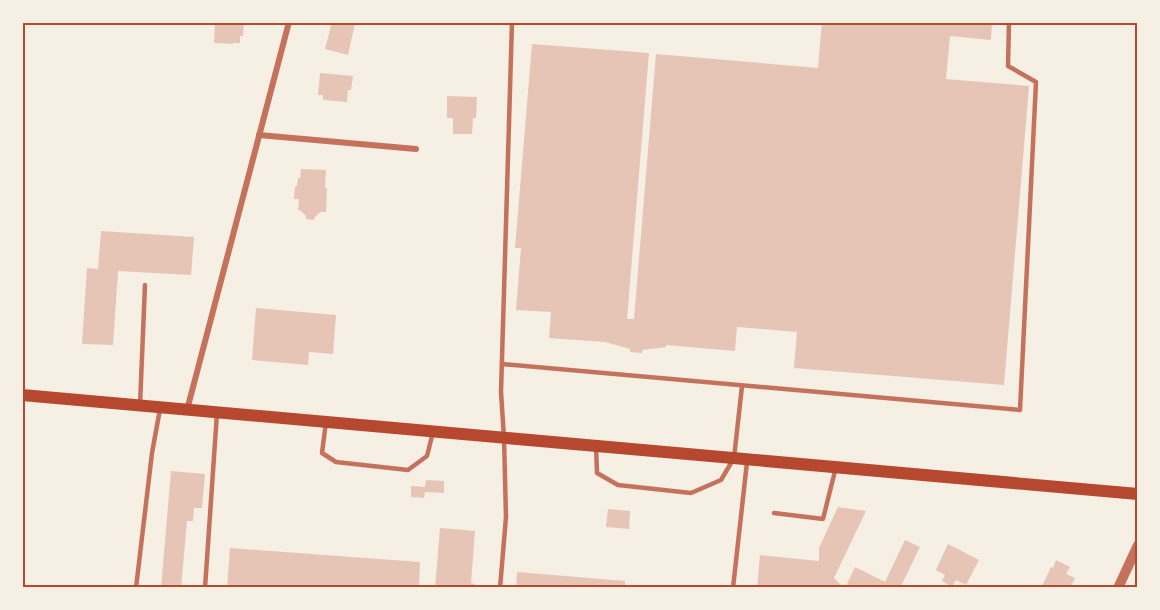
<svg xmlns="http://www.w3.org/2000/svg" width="1160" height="610" font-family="'Roboto Condensed',sans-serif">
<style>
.building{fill:#e6c5b7}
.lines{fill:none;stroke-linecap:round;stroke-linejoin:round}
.service{stroke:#c5725c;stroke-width:4.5}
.minor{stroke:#c5725c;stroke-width:6}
.tertiary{stroke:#c5725c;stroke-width:10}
.secondary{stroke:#b5482f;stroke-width:12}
.neatline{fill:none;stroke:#b5482f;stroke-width:2}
</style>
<rect width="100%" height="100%" fill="#f6efe4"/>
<g class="building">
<path d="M 215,22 L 244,22 L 243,36 L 240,36 L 240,43 L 233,43 L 233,44 L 214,43 Z"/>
<path d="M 332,22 L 355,23 L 348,55 L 325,49 Z"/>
<path d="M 822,22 L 992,22 L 991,40 L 950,36 L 946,79 L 1029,86 L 1004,385 L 794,368 L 797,332 L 737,327 L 735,351 L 666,345 L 666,347 L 642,350 L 642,353 L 630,352 L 630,349 L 605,342 L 549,338 L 551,312 L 516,310 L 521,248 L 515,248 L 532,44 L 649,53 L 627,319 L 634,319 L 656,54 L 818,68 Z"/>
<path d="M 320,73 L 353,76 L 351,90 L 348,90 L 347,102 L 323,100 L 323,95 L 318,95 Z"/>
<path d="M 447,96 L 477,97 L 476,118 L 473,118 L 472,134 L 453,134 L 453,118 L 447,118 Z"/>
<path d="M 301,169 L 326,170 L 325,188 L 327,188 L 326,212 L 320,212 L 315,217 L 314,220 L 306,219 L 306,216 L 301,211 L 298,210 L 299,199 L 294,199 L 295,187 L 297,186 L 298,178 L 300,178 Z"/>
<path d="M 101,231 L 194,237 L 191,275 L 118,271 L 113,345 L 82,344 L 87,268 L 98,269 Z"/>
<path d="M 256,308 L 336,315 L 333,354 L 309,352 L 308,365 L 252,360 Z"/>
<path d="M 171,471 L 205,474 L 202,508 L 194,508 L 193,521 L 187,521 L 181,588 L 161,588 Z"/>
<path d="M 426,480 L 444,481 L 444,493 L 425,492 L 424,498 L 411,497 L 411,486 L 425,487 Z"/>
<path d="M 838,507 L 866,511 L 834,578 L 841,585 L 847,588 L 757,588 L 760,555 L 819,561 L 819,548 Z"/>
<path d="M 608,509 L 630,511 L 629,529 L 606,527 Z"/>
<path d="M 440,528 L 475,531 L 471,583 L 475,584 L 475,588 L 435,588 Z"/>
<path d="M 905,540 L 920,547 L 900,588 L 855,588 L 847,584 L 855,567 L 885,582 Z"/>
<path d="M 948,544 L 979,560 L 966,585 L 956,580 L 952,587 L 942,581 L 945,575 L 936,570 Z"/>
<path d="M 230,548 L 420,562 L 419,588 L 227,588 Z"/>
<path d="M 1056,560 L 1070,567 L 1066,574 L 1075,578 L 1070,588 L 1046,588 L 1042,586 L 1051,567 L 1053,568 Z"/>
<path d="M 517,572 L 625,581 L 625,588 L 516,588 Z"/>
</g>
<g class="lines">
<g class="service">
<path d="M 502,364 L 1020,410 L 1036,82 L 1008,66 L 1009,22"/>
<path d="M 140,405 L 145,285"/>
<path d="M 326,422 L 322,453 L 336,462 L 408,470 L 427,456 L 433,432"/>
<path d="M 596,446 L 597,473 L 618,485 L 691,493 L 721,480 L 734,458 L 742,386"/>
<path d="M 774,513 L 823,519 L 836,467"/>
<path d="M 22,587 L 24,588"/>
<path d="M 136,588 L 152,453 L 160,409"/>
<path d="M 205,588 L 217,413"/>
<path d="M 500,588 L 506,517 L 504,438 L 501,392 L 512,22"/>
<path d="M 733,588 L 747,462"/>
</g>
<g class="minor">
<path d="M 259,135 L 416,149"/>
<path d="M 187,410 L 289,22"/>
</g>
<path class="tertiary" d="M 1118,588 L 1138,545"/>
<path class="secondary" d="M 22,395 L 1138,494"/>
</g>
<rect width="1160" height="610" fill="none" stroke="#f6efe4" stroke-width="48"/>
<rect x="24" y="24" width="1112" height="562" class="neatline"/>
</svg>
